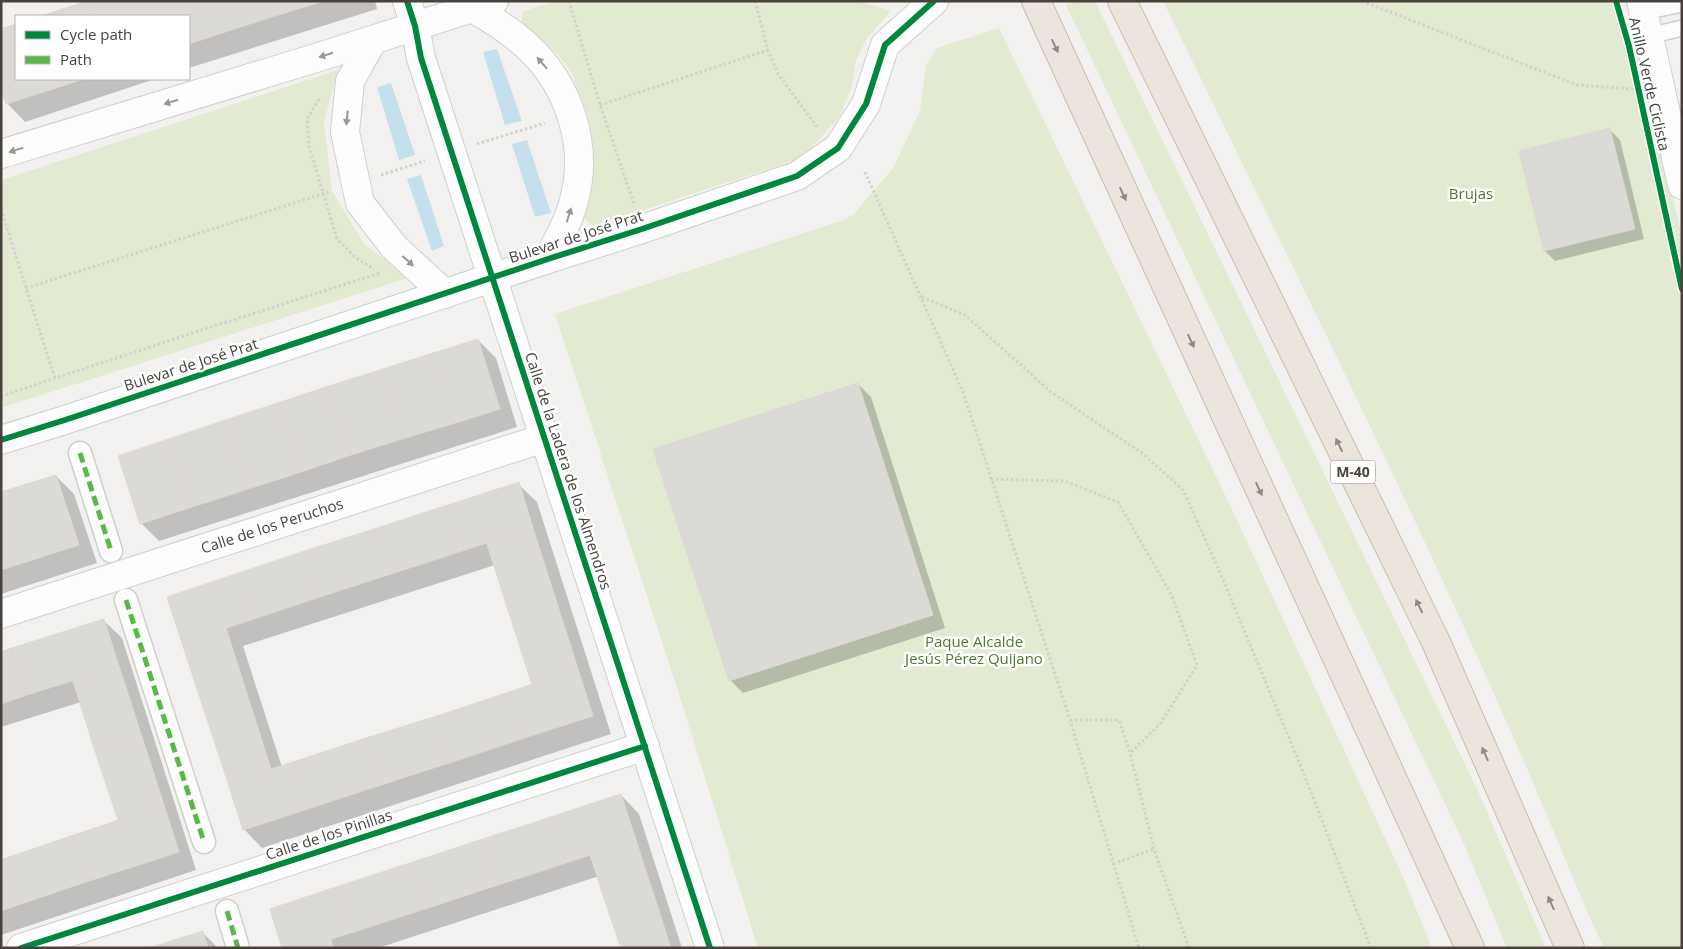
<svg xmlns="http://www.w3.org/2000/svg" width="1683" height="949" font-family="'Open Sans',sans-serif">
<style>
.green{fill:#e2ead2}
.water{fill:#c5e0ec}
.shadow{fill:#0003;fill-rule:evenodd}
.building{fill:#dcdad7;stroke:#dbd8d5}
.lines{fill:none;stroke-linecap:round;stroke-linejoin:round}
.service-casing{stroke:#d1cfcc;stroke-width:18}
.pedestrian-casing{stroke:#d1cfcc;stroke-width:25}
.minor-casing{stroke:#d1cfcc;stroke-width:30}
.tertiary-casing{stroke:#d1cfcc;stroke-width:30}
.motorway-casing{stroke:#c8bcae;stroke-width:30}
.path{stroke:#d3d1cd;stroke-width:3;stroke-dasharray:2.5 2.5;stroke-linecap:butt}
.service{stroke:#fdfdfd;stroke-width:15}
.pedestrian{stroke:#fdfdfd;stroke-width:22}
.minor{stroke:#fdfdfd;stroke-width:28}
.tertiary{stroke:#fdfdfd;stroke-width:28}
.motorway{stroke:#ebe5dd;stroke-width:28}
.quiet{stroke:#58b947;stroke-width:5;stroke-dasharray:10 5;stroke-linecap:butt}
.cycleway-casing{stroke:#fff;stroke-width:9}
.cycleway{stroke:#00873e;stroke-width:6}
.oneway{fill:#928b84}
.oneway2{fill:#9a9692}
.labels{text-anchor:middle;stroke-width:5;stroke-linejoin:round;paint-order:stroke}
.shield{fill:#fff;stroke:#807b76;stroke-width:1}
.shield-label{font-size:14px;font-weight:bold;fill:#49423b}
.street-label{font-size:15px;fill:#49423b;stroke:#fff}
.park-label{font-size:15px;fill:#527633;stroke:#fff}
</style>
<rect width="100%" height="100%" fill="#f3f1ef"/>
<g class="green">
<path d="M 554,1 L 858,1 L 891,11 L 867,38 L 856,61 L 852,87 L 840,116 L 813,146 L 793,161 L 593,226 L 584,218 C 598,171 598,135 578,90 C 575,83 573,75 569,69 C 557,51 538,36 522,23 L 522,12 Z"/>
<path d="M 1077,1 L 1095,1 L 1478,791 L 1546,948 L 1507,948 L 1464,844 L 1066,5 Z"/>
<path d="M 1163,1 L 1611,1 L 1672,194 L 1682,236 L 1682,948 L 1604,948 L 1590,918 C 1562,852 1535,786 1506,721 C 1399,478 1279,240 1163,1 Z"/>
<path d="M 999,28 L 1229,503 L 1404,879 L 1432,948 L 758,948 L 678,691 L 555,314 L 844,220 L 854,214 L 893,168 L 920,111 L 926,65 L 937,48 Z"/>
<path d="M 338,70 L 324,122 L 332,191 L 364,244 L 408,278 L 1,408 L 1,180 Z"/>
</g>
<g class="water">
<path d="M 497,49 L 522,121 L 505,125 L 483,52 Z"/>
<path d="M 391,83 L 415,155 L 399,160 L 377,87 Z"/>
<path d="M 527,140 L 551,213 L 535,217 L 512,144 Z"/>
<path d="M 421,175 L 444,246 L 432,251 L 407,179 Z"/>
</g>
<g class="shadow">
<path d="M 91,1 L 375,1 L 377,9 L 189,68 L 189,16 L 45,16 Z"/>
<path d="M 16,26 L 16,79 L 155,79 L 25,122 L 7,103 L 1,31 Z"/>
<path d="M 1610,130 L 1620,140 L 1644,239 L 1555,261 L 1545,251 L 1520,152 Z"/>
<path d="M 478,340 L 496,358 L 517,427 L 159,541 L 141,523 Z"/>
<path d="M 858,384 L 871,397 L 945,628 L 743,693 L 730,680 Z"/>
<path d="M 56,476 L 74,494 L 97,563 L 1,594 L 1,493 Z"/>
<path d="M 518,484 L 537,502 L 611,734 L 262,848 L 244,829 L 169,597 ZM 495,565 L 533,685 L 282,767 L 243,646 Z"/>
<path d="M 103,620 L 122,638 L 196,870 L 1,935 L 1,861 L 119,821 L 81,702 L 1,727 L 1,653 Z"/>
<path d="M 621,795 L 639,814 L 682,948 L 622,948 L 599,876 L 378,948 L 284,948 Z"/>
<path d="M 202,932 L 218,948 L 153,948 Z"/>
</g>
<g class="building">
<path d="M 87,1 L 145,1 L 150,16 L 92,16 Z"/>
<path d="M 87,1 L 92,16 L 41,16 Z"/>
<path d="M 145,1 L 201,1 L 213,36 L 189,44 L 189,16 L 150,16 Z"/>
<path d="M 201,1 L 256,1 L 262,20 L 213,36 Z"/>
<path d="M 256,1 L 310,1 L 311,5 L 262,20 Z"/>
<path d="M 310,1 L 324,1 L 311,5 Z"/>
<path d="M 16,24 L 16,79 L 54,79 L 56,88 L 6,104 L 1,90 L 1,29 Z"/>
<path d="M 54,79 L 83,79 L 56,88 Z"/>
<path d="M 1610,128 L 1635,229 L 1544,251 L 1519,151 Z"/>
<path d="M 478,339 L 500,409 L 452,424 L 430,354 Z"/>
<path d="M 430,354 L 452,424 L 402,439 L 380,370 Z"/>
<path d="M 380,370 L 402,439 L 351,455 L 329,386 Z"/>
<path d="M 858,383 L 933,615 L 729,681 L 653,449 Z"/>
<path d="M 329,386 L 351,455 L 301,472 L 278,403 Z"/>
<path d="M 278,403 L 301,472 L 248,489 L 225,420 Z"/>
<path d="M 225,420 L 248,489 L 192,507 L 169,439 Z"/>
<path d="M 169,439 L 192,507 L 140,524 L 118,456 Z"/>
<path d="M 56,475 L 79,545 L 1,570 L 1,492 Z"/>
<path d="M 519,482 L 533,528 L 459,552 L 445,506 Z"/>
<path d="M 445,506 L 459,552 L 391,574 L 377,528 Z"/>
<path d="M 377,528 L 391,574 L 320,597 L 305,551 Z"/>
<path d="M 533,528 L 578,669 L 532,685 L 487,544 Z"/>
<path d="M 305,551 L 320,597 L 251,620 L 236,574 Z"/>
<path d="M 236,574 L 251,620 L 182,643 L 167,597 Z"/>
<path d="M 104,619 L 119,666 L 27,695 L 12,648 Z"/>
<path d="M 226,628 L 271,769 L 228,783 L 182,643 Z"/>
<path d="M 12,648 L 27,695 L 1,704 L 1,652 Z"/>
<path d="M 119,666 L 142,737 L 95,751 L 73,681 Z"/>
<path d="M 578,669 L 593,716 L 521,739 L 506,693 Z"/>
<path d="M 506,693 L 521,739 L 452,762 L 437,716 Z"/>
<path d="M 437,716 L 452,762 L 381,785 L 366,738 Z"/>
<path d="M 142,737 L 164,805 L 118,820 L 95,751 Z"/>
<path d="M 366,738 L 381,785 L 311,808 L 296,761 Z"/>
<path d="M 296,761 L 311,808 L 243,830 L 228,783 Z"/>
<path d="M 621,794 L 648,877 L 602,892 L 590,855 L 566,863 L 551,817 Z"/>
<path d="M 164,805 L 179,852 L 89,881 L 74,835 Z"/>
<path d="M 551,817 L 566,863 L 495,886 L 480,840 Z"/>
<path d="M 74,835 L 89,881 L 18,905 L 3,859 Z"/>
<path d="M 480,840 L 495,886 L 425,909 L 410,863 Z"/>
<path d="M 1,859 L 3,859 L 18,905 L 1,911 Z"/>
<path d="M 410,863 L 425,909 L 354,932 L 339,886 Z"/>
<path d="M 648,877 L 671,948 L 621,948 L 602,892 Z"/>
<path d="M 339,886 L 354,932 L 331,939 L 333,948 L 282,948 L 270,909 Z"/>
<path d="M 203,931 L 208,948 L 149,948 Z"/>
</g>
<g class="lines">
<defs>
<g id="service">
<path d="M 1644,12 L 1682,4"/>
<path d="M 1649,36 L 1682,28"/>
</g>
<g id="pedestrian">
<path d="M 80,453 L 111,551"/>
<path d="M 126,600 L 204,842"/>
<path d="M 227,911 L 238,948"/>
</g>
<g id="minor">
<path d="M 407,1 L 415,26 L 421,58 L 710,948"/>
<path d="M 1641,1 L 1682,185"/>
<path d="M 472,8 C 492,19 512,32 528,47 C 569,85 589,146 574,200 C 569,221 558,240 548,259"/>
<path d="M 373,40 L 350,81 L 345,132 L 360,203 L 394,247 L 445,294"/>
<path id="s1" d="M 1,614 L 544,438"/>
<path d="M 21,948 L 645,746"/>
</g>
<g id="tertiary">
<path d="M 1,154 L 319,57 L 494,1"/>
<path d="M 1,440 L 68,419 L 548,259 L 642,229 L 797,176 L 838,148 L 866,104 L 885,45 L 934,1"/>
</g>
<g id="motorway">
<path d="M 1036,1 L 1470,948"/>
<path d="M 1122,1 L 1435,640 L 1570,948"/>
</g>
</defs>
<use href="#service" class="service-casing"/>
<use href="#pedestrian" class="pedestrian-casing"/>
<use href="#minor" class="minor-casing"/>
<use href="#tertiary" class="tertiary-casing"/>
<use href="#motorway" class="motorway-casing"/>
<g class="path">
<path d="M 569,1 L 600,105 L 634,204"/>
<path d="M 755,1 L 768,50 L 778,74 L 818,128"/>
<path d="M 1362,1 L 1577,85 L 1633,89"/>
<path d="M 319,99 L 307,119 L 309,146 L 337,239 L 356,258 L 374,269"/>
<path d="M 600,105 L 768,50"/>
<path d="M 477,144 L 545,123"/>
<path d="M 865,172 L 963,392 L 1070,720 L 1139,948"/>
<path d="M 381,175 L 425,161"/>
<path d="M 1,209 L 55,379"/>
<path d="M 26,288 L 329,192"/>
<path d="M 922,297 L 965,315 L 1051,392 L 1142,453 L 1183,490 L 1219,570 L 1306,779 L 1371,948"/>
<path d="M 1,396 L 211,327 L 380,273"/>
<path d="M 991,479 L 1064,481 L 1118,502 L 1172,596 L 1197,665 L 1160,724 L 1130,753"/>
<path d="M 1070,720 L 1119,720 L 1130,753 L 1154,849 L 1189,948"/>
<path d="M 1113,864 L 1154,849"/>
</g>
<use href="#service" class="service"/>
<use href="#pedestrian" class="pedestrian"/>
<use href="#minor" class="minor"/>
<use href="#tertiary" class="tertiary"/>
<use href="#motorway" class="motorway"/>
<g class="quiet">
<path d="M 80,453 L 111,551"/>
<path d="M 126,600 L 204,842"/>
<path d="M 227,911 L 238,948"/>
</g>
<defs>
<g id="cycleway">
<path d="M 407,1 L 415,26 L 421,58 L 710,948"/>
<path d="M 1616,1 L 1629,46 L 1682,289"/>
<path d="M 1,440 L 68,419 L 548,259 L 642,229 L 797,176 L 838,148 L 866,104 L 885,45 L 934,1"/>
<path d="M 21,948 L 645,746"/>
</g>
</defs>
<use href="#cycleway" class="cycleway-casing"/>
<use href="#cycleway" class="cycleway"/>
</g>
<defs><path id="oneway-solid" d="M-6-.8H1V-3.2L6.5 0L1 3.2V.8H-6Z" transform="scale(1.25)"/></defs>
<g class="oneway">
<use href="#oneway-solid" transform="translate(1055 46) rotate(65)"/>
<use href="#oneway-solid" transform="translate(1123 194) rotate(65)"/>
<use href="#oneway-solid" transform="translate(1191 341) rotate(65)"/>
<use href="#oneway-solid" transform="translate(1339 445) rotate(-116)"/>
<use href="#oneway-solid" transform="translate(1259 489) rotate(65)"/>
<use href="#oneway-solid" transform="translate(1419 606) rotate(-116)"/>
<use href="#oneway-solid" transform="translate(1485 754) rotate(-114)"/>
<use href="#oneway-solid" transform="translate(1551 903) rotate(-114)"/>
</g>
<g class="oneway2">
<use href="#oneway-solid" transform="translate(326 55) rotate(162)"/>
<use href="#oneway-solid" transform="translate(542 63) rotate(-131)"/>
<use href="#oneway-solid" transform="translate(171 102) rotate(163)"/>
<use href="#oneway-solid" transform="translate(347 118) rotate(96)"/>
<use href="#oneway-solid" transform="translate(16 150) rotate(163)"/>
<use href="#oneway-solid" transform="translate(569 215) rotate(-72)"/>
<use href="#oneway-solid" transform="translate(408 261) rotate(42)"/>
</g>
<g class="labels">
<rect class="shield" x="1330.5" y="460.5" width="45" height="23" rx="4"/>
<g class="shield-label">
<text x="1353" y="477">M-40</text>
</g>
<g class="street-label">
<text transform="translate(1649 84) rotate(77)" y="5">Anillo Verde Ciclista</text>
<text transform="translate(576 237) rotate(-18)" y="5">Bulevar de José Prat</text>
<text transform="translate(191 365) rotate(-18)" y="5">Bulevar de José Prat</text>
<text transform="translate(568 471) rotate(72)" y="5">Calle de la Ladera de los Almendros</text>
<text dy="5" stroke="none"><textPath href="#s1" startOffset="285">Calle de los Peruchos</textPath></text>
<text transform="translate(329 835) rotate(-18)" y="5">Calle de los Pinillas</text>
</g>
<g class="park-label">
<text x="1471" y="199">Brujas</text>
<text x="974" y="647">Paque Alcalde<tspan x="974" dy="17">Jesús Pérez Quijano</tspan></text>
</g>
</g>
<rect width="1683" height="949" fill="none" stroke="#49423b" stroke-width="5"/>
<rect x="15" y="15" width="175" height="65" fill="#ffffff" stroke="#b6b3b1"/>
<rect x="25" y="31" width="25" height="8" fill="#00873e" stroke="#b6b3b1"/>
<text x="60" y="40" font-size="15" fill="#49423b">Cycle path</text>
<rect x="25" y="56" width="25" height="8" fill="#58b947" stroke="#b6b3b1"/>
<text x="60" y="65" font-size="15" fill="#49423b">Path</text>
</svg>
